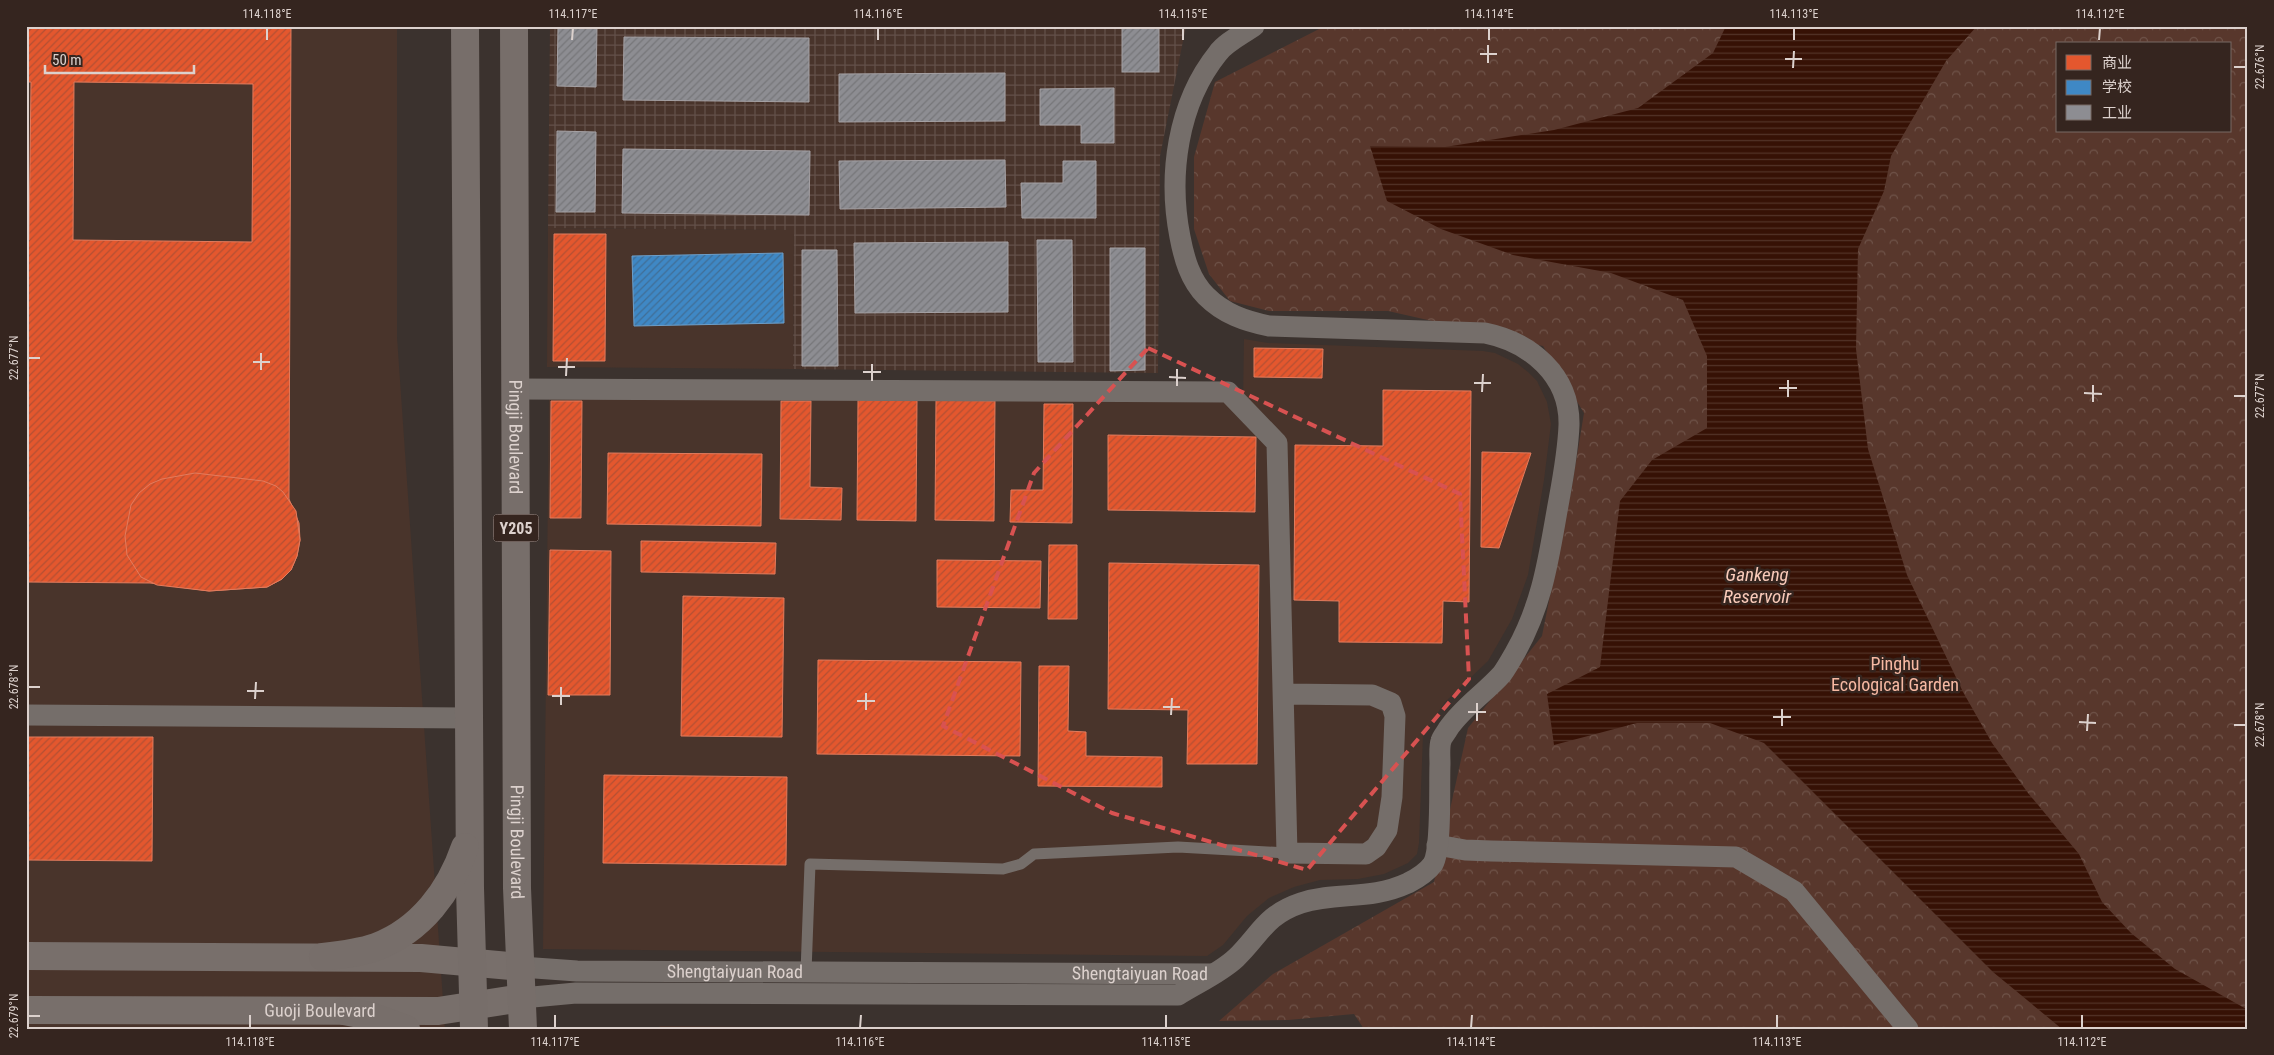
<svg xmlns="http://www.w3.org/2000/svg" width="2274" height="1055" font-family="'Roboto Condensed','Noto Sans SC',sans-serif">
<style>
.built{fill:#49342b}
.industrial{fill:url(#industrial-grid)}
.park{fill:url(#park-crowns);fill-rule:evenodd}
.water{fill:url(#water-rules)}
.shops{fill:url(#shops-hatch);stroke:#e27c5e;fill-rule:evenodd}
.schools{fill:url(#schools-hatch);stroke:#6e9ec7}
.industry{fill:url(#industry-hatch);stroke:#a5a1a4}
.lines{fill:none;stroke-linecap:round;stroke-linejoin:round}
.lane{stroke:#756e6a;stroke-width:11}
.street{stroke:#756e6a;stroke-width:21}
.secondary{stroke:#786f6b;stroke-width:28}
.primary{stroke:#776e6a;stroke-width:28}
.marked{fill:none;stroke:#d85251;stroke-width:4;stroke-dasharray:10 6;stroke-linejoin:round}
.ticks{fill:none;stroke:#dcd1cd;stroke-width:2}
.labels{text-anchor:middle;stroke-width:5;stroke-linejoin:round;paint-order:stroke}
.shield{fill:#35251f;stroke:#aa9d99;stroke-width:1}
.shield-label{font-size:16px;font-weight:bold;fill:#dcd1cd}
.street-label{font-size:18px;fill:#dcd1cd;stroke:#35251f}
.park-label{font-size:18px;fill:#f7b9a3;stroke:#35251f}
.water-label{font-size:19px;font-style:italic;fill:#f9cab9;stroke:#35251f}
.neatline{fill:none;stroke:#dcd1cd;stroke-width:2}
.ticks-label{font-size:12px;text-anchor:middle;fill:#dcd1cd}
</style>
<defs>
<pattern id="industrial-grid" width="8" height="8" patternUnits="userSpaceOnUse" patternTransform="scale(1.25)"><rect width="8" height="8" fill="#49342b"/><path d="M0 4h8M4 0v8" fill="none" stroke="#635049"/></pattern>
<pattern id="park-crowns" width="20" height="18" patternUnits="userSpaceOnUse" patternTransform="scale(1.25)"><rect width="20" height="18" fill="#58372c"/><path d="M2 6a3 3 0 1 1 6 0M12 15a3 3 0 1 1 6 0" fill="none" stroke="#6f5349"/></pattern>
<pattern id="water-rules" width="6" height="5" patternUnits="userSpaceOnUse" patternTransform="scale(1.25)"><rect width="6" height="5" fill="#361105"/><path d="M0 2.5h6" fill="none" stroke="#523328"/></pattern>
<pattern id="shops-hatch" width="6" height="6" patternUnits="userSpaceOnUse" patternTransform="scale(1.25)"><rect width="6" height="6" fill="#e4572e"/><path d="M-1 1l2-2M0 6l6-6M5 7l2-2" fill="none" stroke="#b35033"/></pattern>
<pattern id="schools-hatch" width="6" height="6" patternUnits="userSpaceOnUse" patternTransform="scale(1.25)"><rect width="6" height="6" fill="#3f88c5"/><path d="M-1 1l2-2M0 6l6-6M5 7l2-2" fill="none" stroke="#406e96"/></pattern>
<pattern id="industry-hatch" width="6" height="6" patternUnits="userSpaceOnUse" patternTransform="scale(1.25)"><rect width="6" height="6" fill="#8d8d92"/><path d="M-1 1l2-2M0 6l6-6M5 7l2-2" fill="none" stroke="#767679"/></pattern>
</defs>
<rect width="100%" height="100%" fill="#3b322e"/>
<g class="built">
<path d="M 26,26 L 397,26 L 397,337 L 445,1029 L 26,1029 Z"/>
<path d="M 548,228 L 794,230 L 793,369 L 547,367 Z"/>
<path d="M 1244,339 L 1268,343 L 1483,351 L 1495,353 L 1518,364 L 1528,372 L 1537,381 L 1547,402 L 1551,424 L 1544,480 L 1528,575 L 1512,619 L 1488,661 L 1445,702 L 1423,735 L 1419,843 L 1417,854 L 1408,863 L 1384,874 L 1358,879 L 1320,880 L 1294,887 L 1269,898 L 1247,916 L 1223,945 L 1207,956 L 543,949 L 549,395 L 1243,402 Z"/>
<path d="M 660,1026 L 860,1028 L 860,1029 L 657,1029 Z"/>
</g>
<path class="industrial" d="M 550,26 L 1186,26 L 1160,156 L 1158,373 L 793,369 L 794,230 L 548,228 Z"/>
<path class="park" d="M 1325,26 L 2248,26 L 2248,1029 L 1364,1029 L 1354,1014 L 1288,1020 L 1219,1021 L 1273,974 L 1434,882 L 1468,728 L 1542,636 L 1572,486 L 1584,413 L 1543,346 L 1388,311 L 1269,311 L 1230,301 L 1209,274 L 1194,229 L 1194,157 L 1215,82 ZM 2058,44 L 2230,44 L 2230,131 L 2058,131 Z"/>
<path class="water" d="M 1726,26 L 1977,26 L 1946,61 L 1891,156 L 1884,191 L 1858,249 L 1856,349 L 1868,449 L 1907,575 L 1963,692 L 1992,743 L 2028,793 L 2079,854 L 2102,902 L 2131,933 L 2175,969 L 2248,1010 L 2248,1029 L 2062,1029 L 1993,972 L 1764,743 L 1710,723 L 1637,723 L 1554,745 L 1547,694 L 1600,667 L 1620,501 L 1652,460 L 1707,428 L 1707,356 L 1683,300 L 1611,273 L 1513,255 L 1441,229 L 1387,201 L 1370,146 L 1445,147 L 1554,130 L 1638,108 L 1713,53 Z"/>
<g class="shops">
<path d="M 26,26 L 291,26 L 289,499 L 299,523 L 300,540 L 297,556 L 291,570 L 282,579 L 267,587 L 209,591 L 150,583 L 26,582 L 26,240 L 29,240 L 31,82 L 26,82 ZM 74,82 L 253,84 L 252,242 L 73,240 Z"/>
<path d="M 554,234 L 606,234 L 605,361 L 553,361 Z"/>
<path d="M 1254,348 L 1323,349 L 1322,378 L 1254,377 Z"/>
<path d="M 1383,390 L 1471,391 L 1469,602 L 1443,601 L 1442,643 L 1339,642 L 1339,601 L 1294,600 L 1295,445 L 1383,446 Z"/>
<path d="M 858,400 L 917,400 L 916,521 L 857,520 Z"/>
<path d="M 936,400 L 995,401 L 994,521 L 935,520 Z"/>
<path d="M 551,401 L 582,401 L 581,518 L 550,518 Z"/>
<path d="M 781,401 L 811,401 L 810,487 L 842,488 L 841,520 L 780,519 Z"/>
<path d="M 1044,404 L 1073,404 L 1072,523 L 1010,522 L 1011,490 L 1043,490 Z"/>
<path d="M 1108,435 L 1256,437 L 1255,512 L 1108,510 Z"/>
<path d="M 1482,452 L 1531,453 L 1499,548 L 1481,547 Z"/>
<path d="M 608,453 L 762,454 L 761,526 L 607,524 Z"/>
<path d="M 195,473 L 263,481 L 276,486 L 283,492 L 296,511 L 300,540 L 297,556 L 291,570 L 282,579 L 267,587 L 209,591 L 157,585 L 141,577 L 127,555 L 125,536 L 131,505 L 139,493 L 150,484 L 162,479 Z"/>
<path d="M 641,541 L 776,543 L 775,574 L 641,572 Z"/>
<path d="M 1049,545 L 1077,545 L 1077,619 L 1048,619 Z"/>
<path d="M 550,550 L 611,551 L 610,695 L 548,695 Z"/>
<path d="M 937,560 L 1041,561 L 1040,608 L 937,607 Z"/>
<path d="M 1109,563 L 1259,565 L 1257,764 L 1187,764 L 1188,710 L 1108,709 Z"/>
<path d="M 683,596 L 784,598 L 782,737 L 681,736 Z"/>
<path d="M 818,660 L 1021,662 L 1020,756 L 817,754 Z"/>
<path d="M 1039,666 L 1069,666 L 1068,731 L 1086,732 L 1086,756 L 1162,757 L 1162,787 L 1038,786 Z"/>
<path d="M 26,737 L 153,737 L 152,861 L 26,860 Z"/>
<path d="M 604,775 L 787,777 L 786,865 L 603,863 Z"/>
</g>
<path class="schools" d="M 783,253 L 784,323 L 634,326 L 632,256 Z"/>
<g class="industry">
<path d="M 558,26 L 597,26 L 596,87 L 557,86 Z"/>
<rect x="1122" y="26" width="37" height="46"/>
<path d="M 624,37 L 809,38 L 809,102 L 623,100 Z"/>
<path d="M 1005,73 L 1005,121 L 839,122 L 839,74 Z"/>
<path d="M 1114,88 L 1114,143 L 1081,143 L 1081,125 L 1040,125 L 1040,89 Z"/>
<path d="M 557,131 L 596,132 L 595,212 L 556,212 Z"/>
<path d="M 623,149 L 810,151 L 809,215 L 622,213 Z"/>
<path d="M 1005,160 L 1006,207 L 840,209 L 839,161 Z"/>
<path d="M 1063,161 L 1096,161 L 1096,218 L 1022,218 L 1021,183 L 1063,183 Z"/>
<path d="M 1037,240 L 1072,240 L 1073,362 L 1038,362 Z"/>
<path d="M 1008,242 L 1008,312 L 855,313 L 854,243 Z"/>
<path d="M 1110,248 L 1145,248 L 1145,370 L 1110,371 Z"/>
<path d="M 802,250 L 837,250 L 838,366 L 802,366 Z"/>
</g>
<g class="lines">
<path class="lane" d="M 806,972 L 810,864 L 1003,869 L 1021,864 L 1034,854 L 1178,847 L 1287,853"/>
<g class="street">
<path d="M 515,389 L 1228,392 L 1277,443 L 1287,853 L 1366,854 L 1376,847 L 1387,830 L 1392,797 L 1395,716 L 1391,703 L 1372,695 L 1284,694"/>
<path d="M 26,715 L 469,718"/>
<path d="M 1437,845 L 1465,850 L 1491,851 L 1736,857 L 1794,891 L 1908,1029"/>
<path id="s1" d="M 521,967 L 577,971 L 1212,974"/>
<path d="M 522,998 L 576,993 L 1178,995 C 1197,983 1220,973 1236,958 C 1260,935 1265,915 1301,903 C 1338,891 1369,901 1408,883 C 1416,879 1427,872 1433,864 C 1442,848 1439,785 1440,764 C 1440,757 1439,747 1441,741 C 1442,737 1446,733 1448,729 C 1463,707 1484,694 1502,674 C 1507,667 1512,658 1516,651 C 1542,604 1548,562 1557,511 C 1562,483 1568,454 1569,425 C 1570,375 1530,342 1485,333 L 1269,326 C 1245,321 1224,314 1206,296 C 1190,280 1184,258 1180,237 C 1168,176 1177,104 1218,53 C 1226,42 1243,34 1254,26"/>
</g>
<g class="secondary">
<path d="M 26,956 L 421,958 L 521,967"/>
<path id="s2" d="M 26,1010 L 438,1011 L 522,998"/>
</g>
<g class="primary">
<path d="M 465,26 L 470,888 L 474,1029"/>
<path id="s3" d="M 514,26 L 517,888 L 523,1029"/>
<path d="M 323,957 C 341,955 359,953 376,947 C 421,930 450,891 465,847"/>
<path d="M 344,1011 L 370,1016 L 406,1029"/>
</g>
</g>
<path class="marked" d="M 1148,348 L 1460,494 L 1469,679 L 1307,870 L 1112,813 L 943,726 L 1034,473 Z"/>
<path class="ticks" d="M 267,40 L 267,28M 572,40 L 573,28M 878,40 L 878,28M 1183,40 L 1183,28M 1489,40 L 1489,28M 1794,40 L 1794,28M 2099,40 L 2100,28M 1480,54 L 1497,54M 1785,59 L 1802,59M 1488,63 L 1488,45M 2234,67 L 2246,67M 1793,68 L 1794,51M 28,358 L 40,358M 253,362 L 270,362M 558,367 L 575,367M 261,370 L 261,353M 863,372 L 881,372M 566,376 L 567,358M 1169,377 L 1186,378M 872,381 L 872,364M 1474,383 L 1491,383M 1177,386 L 1177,369M 1779,388 L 1797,388M 1482,392 L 1483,374M 2084,393 L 2102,394M 2234,396 L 2246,396M 1788,397 L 1788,380M 2093,402 L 2093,385M 28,687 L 40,687M 247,691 L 264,691M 552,696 L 570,696M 255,699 L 256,682M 857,701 L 875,701M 561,705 L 561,687M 1163,707 L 1180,707M 866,710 L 866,693M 1468,712 L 1486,712M 1171,715 L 1172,698M 1773,717 L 1791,717M 1477,721 L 1477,703M 2079,722 L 2096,723M 2234,725 L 2246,725M 1782,726 L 1782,709M 2087,731 L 2088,714M 28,1016 L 40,1016M 250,1028 L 250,1015M 555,1028 L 555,1015M 860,1028 L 861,1015M 1166,1028 L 1166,1015M 1471,1028 L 1472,1015M 1777,1028 L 1777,1015M 2082,1028 L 2082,1015"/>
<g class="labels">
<rect class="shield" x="493.5" y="514.5" width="45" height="27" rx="4"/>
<g class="shield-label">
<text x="516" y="534">Y205</text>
</g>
<g class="street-label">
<text dy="6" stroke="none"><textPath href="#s3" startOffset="411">Pingji Boulevard</textPath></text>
<text dy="6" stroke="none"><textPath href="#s3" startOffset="816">Pingji Boulevard</textPath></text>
<text dy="6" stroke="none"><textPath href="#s1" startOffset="214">Shengtaiyuan Road</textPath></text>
<text dy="6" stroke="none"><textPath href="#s1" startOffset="619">Shengtaiyuan Road</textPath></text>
<text dy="6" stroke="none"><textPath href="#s2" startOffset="294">Guoji Boulevard</textPath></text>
</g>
<g class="park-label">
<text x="1895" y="670">Pinghu<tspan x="1895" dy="21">Ecological Garden</tspan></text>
</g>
<g class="water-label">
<text x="1757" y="581">Gankeng<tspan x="1757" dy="22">Reservoir</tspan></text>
</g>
</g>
<rect width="2274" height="1055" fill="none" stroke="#35251f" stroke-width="55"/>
<rect x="2056" y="42" width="175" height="90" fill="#35251f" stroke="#786a65"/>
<rect x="2066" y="55" width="25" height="15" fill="#e4572e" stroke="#786a65"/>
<text x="2102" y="68" font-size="15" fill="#dcd1cd">商业</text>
<rect x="2066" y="80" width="25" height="15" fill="#3f88c5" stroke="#786a65"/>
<text x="2102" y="92" font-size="15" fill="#dcd1cd">学校</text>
<rect x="2066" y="105" width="25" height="15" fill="#8d8d92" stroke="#786a65"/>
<text x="2102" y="118" font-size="15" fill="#dcd1cd">工业</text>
<path d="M45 65v8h149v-8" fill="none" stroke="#dcd1cd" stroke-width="2.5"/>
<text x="52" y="65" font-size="15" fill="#dcd1cd" stroke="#35251f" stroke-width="4" paint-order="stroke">50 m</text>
<rect x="28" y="28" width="2218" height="1000" class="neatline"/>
<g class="ticks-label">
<text x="267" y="18">114.118°E</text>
<text x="573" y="18">114.117°E</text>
<text x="878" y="18">114.116°E</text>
<text x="1183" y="18">114.115°E</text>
<text x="1489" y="18">114.114°E</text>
<text x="1794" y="18">114.113°E</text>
<text x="2100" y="18">114.112°E</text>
<text transform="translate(2260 67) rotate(-90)" y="4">22.676°N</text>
<text transform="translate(14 358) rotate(-90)" y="4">22.677°N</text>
<text transform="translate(2260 396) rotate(-90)" y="4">22.677°N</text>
<text transform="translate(14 687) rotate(-90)" y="4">22.678°N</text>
<text transform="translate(2260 725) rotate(-90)" y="4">22.678°N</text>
<text transform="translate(14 1016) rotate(-90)" y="4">22.679°N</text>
<text x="250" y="1046">114.118°E</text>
<text x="555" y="1046">114.117°E</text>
<text x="860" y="1046">114.116°E</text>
<text x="1166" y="1046">114.115°E</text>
<text x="1471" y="1046">114.114°E</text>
<text x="1777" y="1046">114.113°E</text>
<text x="2082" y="1046">114.112°E</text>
</g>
</svg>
